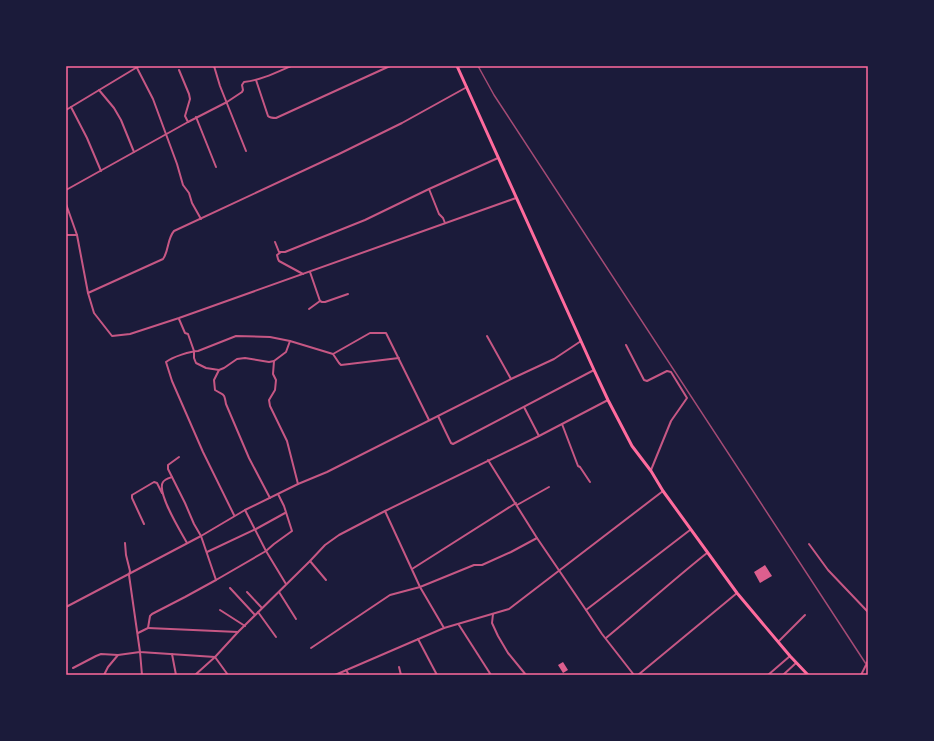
<svg xmlns="http://www.w3.org/2000/svg" width="934" height="741" font-family="'IBM Plex Sans',sans-serif">
<style>
.building{fill:#dd5f8e}
.lines{fill:none;stroke-linecap:round;stroke-linejoin:round}
.minor{stroke:#c65784;stroke-width:2}
.trunk{stroke:#ff6b9d;stroke-width:3}
.rail{stroke:#a44b75;stroke-width:1.5}
.neatline{fill:none;stroke:#ff6b9d;stroke-width:1.5}
</style>
<rect width="100%" height="100%" fill="#1b1b3a"/>
<g class="building">
<path d="M 765,565 L 772,576 L 760,583 L 754,572 Z"/>
<path d="M 563,662 L 568,670 L 563,673 L 558,665 Z"/>
</g>
<g class="lines">
<g class="minor">
<path d="M 136,66 L 153,99 L 177,164 L 183,185 L 189,193 L 192,203 L 201,219"/>
<path d="M 214,66 L 220,86 L 246,151"/>
<path d="M 179,70 L 189,94 L 190,99 L 185,116 L 188,122"/>
<path d="M 256,80 L 268,116 C 270,118 272,118 276,118 L 390,66"/>
<path d="M 99,90 L 114,108 L 121,120 L 134,152"/>
<path d="M 71,107 L 87,138 L 101,171"/>
<path d="M 66,110 L 139,66"/>
<path d="M 196,117 L 216,167"/>
<path d="M 429,189 L 439,214 L 443,218 L 445,223"/>
<path d="M 66,190 L 188,122 L 227,102 L 242,92 L 243,90 L 242,85 L 244,82 C 261,80 275,73 291,66"/>
<path d="M 66,204 L 77,235 L 88,293 L 163,259 C 169,251 167,239 174,231 L 339,154 L 402,123 L 467,87"/>
<path d="M 66,235 L 77,235"/>
<path d="M 275,242 L 279,252 L 285,252 L 365,220 L 429,189 L 498,158"/>
<path d="M 281,252 L 277,255 L 278,259 L 279,261 L 303,274"/>
<path d="M 310,272 L 320,301"/>
<path d="M 88,293 L 94,313 L 112,336 L 130,334 L 179,318 L 516,198"/>
<path d="M 309,309 L 320,301 L 322,302 L 325,302 L 348,294"/>
<path d="M 179,319 L 185,333 L 188,334 L 194,351 L 194,358 L 196,363 L 206,368 L 219,370 L 224,368 L 237,359 L 245,358 L 269,362 L 274,361 L 286,352 L 290,341"/>
<path d="M 487,336 L 511,379"/>
<path d="M 626,345 L 644,380 L 647,381 L 667,371 L 671,372 L 687,398 L 671,421 L 651,470"/>
<path d="M 399,358 L 341,365 L 339,363 L 333,354 L 370,333 L 386,333 L 429,420"/>
<path d="M 274,361 L 273,374 L 276,380 L 275,390 L 269,400 L 270,406 L 287,441 L 298,484"/>
<path d="M 219,370 L 214,380 L 215,390 C 224,396 224,392 226,404 L 249,458 L 270,498"/>
<path d="M 524,407 L 539,436"/>
<path d="M 438,416 L 451,443 L 453,444 L 594,370"/>
<path d="M 562,424 L 578,466 L 580,467 L 590,482"/>
<path d="M 179,457 L 168,465 L 168,469 L 185,503 L 194,524 L 201,536 L 216,580 L 266,551 L 274,544 L 292,531 L 284,506 L 278,494"/>
<path d="M 488,460 L 537,538 L 586,610 L 602,634 L 634,675"/>
<path d="M 172,477 C 169,478 165,479 163,482 C 156,492 181,532 187,543"/>
<path d="M 517,505 L 549,487"/>
<path d="M 245,510 L 266,551 L 286,584"/>
<path d="M 234,515 L 203,452 L 172,381 L 166,362 C 172,357 191,351 198,351 L 236,336 L 270,337 L 290,341 L 333,354"/>
<path d="M 144,524 L 132,498 L 132,495 L 154,482 L 157,483 L 162,493"/>
<path d="M 125,543 L 126,555 L 130,571 L 129,575 L 140,652 L 215,657"/>
<path d="M 809,544 L 828,570 L 868,612"/>
<path d="M 207,552 L 256,529 L 285,513"/>
<path d="M 310,561 L 326,580"/>
<path d="M 412,569 L 516,503"/>
<path d="M 230,588 L 255,615"/>
<path d="M 247,592 L 262,608"/>
<path d="M 279,592 L 296,619"/>
<path d="M 66,607 L 201,536 L 245,510 L 298,484 L 327,472 L 511,379 L 554,359 L 581,341"/>
<path d="M 220,610 L 245,626"/>
<path d="M 586,610 L 690,530"/>
<path d="M 258,612 L 276,637"/>
<path d="M 493,614 L 492,623 L 498,636 L 508,653 L 526,675"/>
<path d="M 459,625 L 491,675"/>
<path d="M 148,628 L 238,632"/>
<path d="M 444,628 L 420,587 L 474,565 L 482,565 L 511,552 L 537,538"/>
<path d="M 138,633 L 148,628 L 150,616 L 152,614 L 185,597 L 216,580"/>
<path d="M 606,638 C 640,610 673,580 707,553"/>
<path d="M 418,639 L 437,675"/>
<path d="M 778,642 L 805,615"/>
<path d="M 311,648 L 390,595 L 420,587 L 385,511"/>
<path d="M 172,654 L 176,675"/>
<path d="M 399,667 L 401,675"/>
<path d="M 73,668 L 96,656 L 101,654 L 118,655 L 140,652 L 142,675"/>
<path d="M 346,670 L 349,675"/>
<path d="M 104,675 L 108,667 L 118,655"/>
<path d="M 195,675 L 215,657"/>
<path d="M 228,675 L 215,657 L 238,632 L 310,561 L 325,545 L 339,535 L 385,511 L 539,436 L 608,400"/>
<path d="M 335,675 L 444,628 L 509,609 L 663,491"/>
<path d="M 638,675 L 737,593"/>
<path d="M 768,675 L 790,656"/>
<path d="M 783,675 L 796,663"/>
<path d="M 861,675 L 868,661"/>
</g>
<path class="trunk" d="M 457,66 L 594,370 L 608,400 L 632,446 L 651,471 L 663,491 L 737,593 L 790,656 L 808,675"/>
<path class="rail" d="M 478,66 L 494,95 L 868,667"/>
</g>
<rect width="934" height="741" fill="none" stroke="#1b1b3a" stroke-width="134"/>
<rect x="67" y="67" width="800" height="607" class="neatline"/>
</svg>
